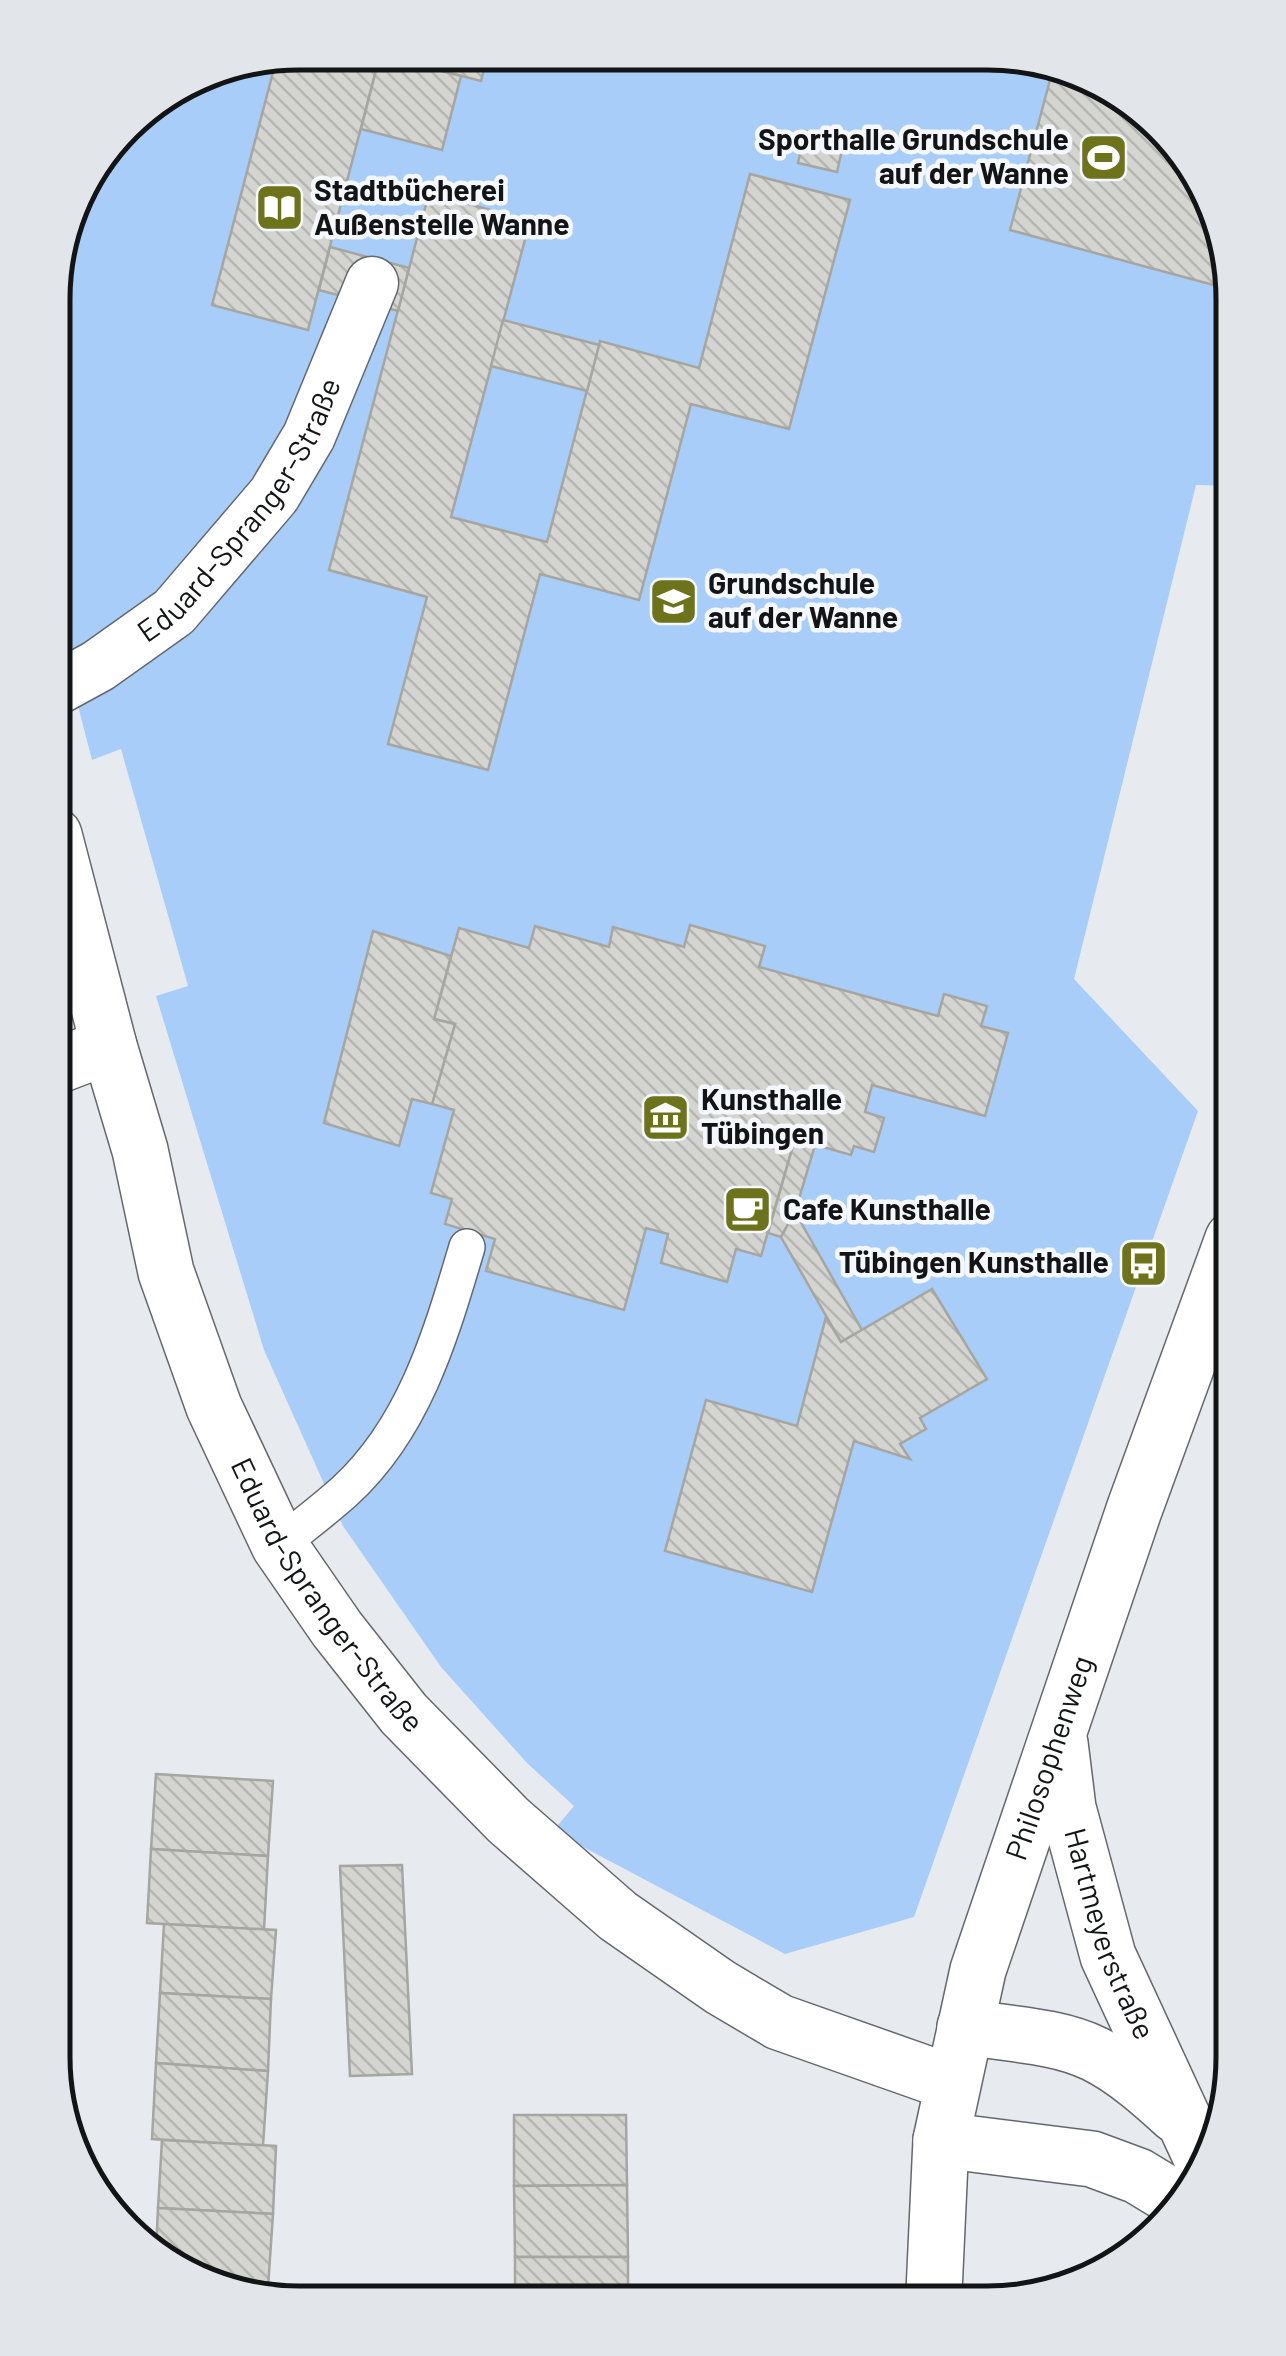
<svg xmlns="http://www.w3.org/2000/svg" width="1286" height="2356" font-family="Barlow,sans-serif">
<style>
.green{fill:#a8cdf9}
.building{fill:url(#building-back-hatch);stroke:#a5a6a0;stroke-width:2.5}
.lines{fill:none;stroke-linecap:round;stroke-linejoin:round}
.service-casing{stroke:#64676c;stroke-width:38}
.pedestrian-casing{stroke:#64676c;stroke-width:55}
.minor-casing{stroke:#64676c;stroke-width:58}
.service{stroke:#fff;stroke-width:35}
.pedestrian{stroke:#fff;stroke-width:52}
.minor{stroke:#fff;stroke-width:55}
.labels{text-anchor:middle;stroke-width:9;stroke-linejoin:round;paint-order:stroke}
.poi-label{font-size:30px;font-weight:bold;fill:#131416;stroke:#f4f8fd;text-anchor:start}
.street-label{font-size:30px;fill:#131416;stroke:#f4f8fd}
.rim{fill:none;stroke:#131416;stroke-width:5}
</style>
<defs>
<pattern id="building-back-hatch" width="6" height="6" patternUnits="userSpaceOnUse" patternTransform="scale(2.5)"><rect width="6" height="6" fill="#d4d5d0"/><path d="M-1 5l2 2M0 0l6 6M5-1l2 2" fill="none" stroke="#b5b6b2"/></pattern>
</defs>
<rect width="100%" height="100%" fill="#e7ebf0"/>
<path class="green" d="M 299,53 L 1034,57 L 1149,113 L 1220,219 L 1233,299 L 1233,486 L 1196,485 L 1074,979 L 1198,1111 L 914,1917 L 785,1954 L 553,1831 L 574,1806 L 527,1763 L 441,1667 L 343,1526 L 264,1350 L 156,996 L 188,986 L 121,749 L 92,760 L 54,613 L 54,548 L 67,540 L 54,480 L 55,268 L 78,190 L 136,114 L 205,71 Z"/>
<g class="building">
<path d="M 299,52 L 488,54 L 481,81 L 380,55 L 308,330 L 212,305 L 277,57 Z"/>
<path d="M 380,55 L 461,76 L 442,150 L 361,129 Z"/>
<path d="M 1075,77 L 1149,113 L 1220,219 L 1232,290 L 1010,230 L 1050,80 L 1072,86 Z"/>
<path d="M 805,131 L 844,141 L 837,172 L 798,163 Z"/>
<path d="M 750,174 L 850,200 L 789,429 L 691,404 L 639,600 L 540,574 L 488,770 L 388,744 L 427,597 L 329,570 L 429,193 L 530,221 L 451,517 L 547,542 L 600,341 L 699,368 Z"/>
<path d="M 330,247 L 409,268 L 398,311 L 319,290 Z"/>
<path d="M 503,320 L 599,345 L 587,391 L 491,366 Z"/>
<path d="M 690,925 L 765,946 L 759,967 L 897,1005 L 938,1016 L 944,994 L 987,1006 L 981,1026 L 1008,1033 L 985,1116 L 872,1085 L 865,1112 L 884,1118 L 874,1152 L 854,1146 L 851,1155 L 795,1139 L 761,1256 L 736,1249 L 727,1282 L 661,1263 L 668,1234 L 646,1228 L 624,1310 L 486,1271 L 495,1239 L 445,1224 L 452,1199 L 431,1193 L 454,1110 L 432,1104 L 455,1024 L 434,1019 L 459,928 L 529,948 L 535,926 L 609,947 L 613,927 L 684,947 Z"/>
<path d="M 373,931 L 451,956 L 434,1019 L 455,1024 L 432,1104 L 412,1099 L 399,1146 L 324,1123 Z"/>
<path d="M 795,1139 L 815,1145 L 795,1212 L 781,1237 L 768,1233 Z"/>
<path d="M 795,1212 L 862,1330 L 841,1342 L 781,1237 Z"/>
<path d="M 932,1289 L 987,1379 L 920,1418 L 926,1429 L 900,1444 L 910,1459 L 854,1441 L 812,1592 L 665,1551 L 706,1400 L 797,1426 L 826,1317 L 841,1342 Z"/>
<path d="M 156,1774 L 273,1781 L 268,1856 L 151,1849 Z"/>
<path d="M 151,1849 L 268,1856 L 264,1930 L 147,1923 Z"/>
<path d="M 402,1865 L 412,2074 L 350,2076 L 340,1866 Z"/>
<path d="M 164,1924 L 276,1930 L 271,1999 L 160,1993 Z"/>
<path d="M 160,1993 L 271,1999 L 268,2071 L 156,2063 Z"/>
<path d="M 156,2063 L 268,2071 L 263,2146 L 152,2139 Z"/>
<path d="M 514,2115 L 626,2115 L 627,2185 L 514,2186 Z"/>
<path d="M 162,2140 L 276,2146 L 273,2214 L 158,2208 Z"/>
<path d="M 627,2185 L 628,2257 L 515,2257 L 514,2186 Z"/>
<path d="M 158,2208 L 273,2214 L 268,2288 L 232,2286 L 156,2251 Z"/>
<path d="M 515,2257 L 628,2257 L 628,2296 L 515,2298 Z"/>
</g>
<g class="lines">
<defs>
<path id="service" d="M 279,1545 C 301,1527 324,1510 345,1491 C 415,1427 441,1334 467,1247"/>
<g id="pedestrian">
<path id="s1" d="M 54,690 L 98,666 L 174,612 L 274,495 L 309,436 L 372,283"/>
</g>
<g id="minor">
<path id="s2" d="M 54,835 L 109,1046 L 140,1150 L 166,1272 L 214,1407 L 279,1545 L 337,1629 L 404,1714 L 508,1820 L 618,1916 L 720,1987 L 779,2022 L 952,2083"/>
<path d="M 54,1067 L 109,1046"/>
<path id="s3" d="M 1060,1743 L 1068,1808 L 1108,1956 L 1201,2157"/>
<path d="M 965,2027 C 1006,2034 1057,2035 1095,2054 C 1125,2069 1152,2093 1176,2115"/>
<path d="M 941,2140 L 1092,2159 L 1138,2176 L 1184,2204"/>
<path id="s4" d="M 934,2292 L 941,2140 L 978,1970 L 1134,1510 L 1233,1239"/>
</g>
</defs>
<use href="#service" class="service-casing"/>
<use href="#pedestrian" class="pedestrian-casing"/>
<use href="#minor" class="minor-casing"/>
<use href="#service" class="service"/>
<use href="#pedestrian" class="pedestrian"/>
<use href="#minor" class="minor"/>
</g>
<defs>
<symbol id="stadium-square" viewBox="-11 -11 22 22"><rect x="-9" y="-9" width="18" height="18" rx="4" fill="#6c731b" stroke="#f4f8fd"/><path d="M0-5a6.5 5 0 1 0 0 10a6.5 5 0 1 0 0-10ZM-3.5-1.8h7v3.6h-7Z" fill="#fff"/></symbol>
<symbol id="library-square" viewBox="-11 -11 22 22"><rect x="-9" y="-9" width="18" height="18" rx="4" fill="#6c731b" stroke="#f4f8fd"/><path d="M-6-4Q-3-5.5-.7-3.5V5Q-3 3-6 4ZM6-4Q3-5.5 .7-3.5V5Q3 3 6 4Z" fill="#fff"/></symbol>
<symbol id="school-square" viewBox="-11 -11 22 22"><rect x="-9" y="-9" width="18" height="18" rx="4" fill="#6c731b" stroke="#f4f8fd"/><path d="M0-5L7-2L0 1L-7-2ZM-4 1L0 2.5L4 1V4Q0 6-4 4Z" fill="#fff"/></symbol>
<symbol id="museum-square" viewBox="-11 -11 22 22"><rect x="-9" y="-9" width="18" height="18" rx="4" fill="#6c731b" stroke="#f4f8fd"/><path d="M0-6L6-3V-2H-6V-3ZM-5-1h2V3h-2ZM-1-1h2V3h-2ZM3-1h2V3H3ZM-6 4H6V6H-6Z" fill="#fff"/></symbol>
<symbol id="cafe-square" viewBox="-11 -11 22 22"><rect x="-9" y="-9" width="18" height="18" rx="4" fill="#6c731b" stroke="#f4f8fd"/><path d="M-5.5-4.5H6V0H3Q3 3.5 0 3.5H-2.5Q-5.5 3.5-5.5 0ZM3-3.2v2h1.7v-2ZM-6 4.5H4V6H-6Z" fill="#fff"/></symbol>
<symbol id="bus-square" viewBox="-11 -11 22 22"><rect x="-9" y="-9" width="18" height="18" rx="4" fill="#6c731b" stroke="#f4f8fd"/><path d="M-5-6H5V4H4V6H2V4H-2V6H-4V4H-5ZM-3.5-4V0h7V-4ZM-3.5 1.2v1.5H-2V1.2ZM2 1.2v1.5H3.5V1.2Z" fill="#fff"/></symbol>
</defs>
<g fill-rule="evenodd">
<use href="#stadium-square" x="1076" y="130" width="55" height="55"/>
<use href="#library-square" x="252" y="180" width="55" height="55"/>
<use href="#school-square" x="646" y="574" width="55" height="55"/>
<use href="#museum-square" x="638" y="1090" width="55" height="55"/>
<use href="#cafe-square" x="720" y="1182" width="55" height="55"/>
<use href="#bus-square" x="1116" y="1236" width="55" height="55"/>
</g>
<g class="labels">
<g class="poi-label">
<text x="1069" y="150" text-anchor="end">Sporthalle Grundschule<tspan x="1069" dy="34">auf der Wanne</tspan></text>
<text x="314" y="201">Stadtbücherei<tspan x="314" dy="34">Außenstelle Wanne</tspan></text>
<text x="708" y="594">Grundschule<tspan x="708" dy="34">auf der Wanne</tspan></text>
<text x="701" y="1110">Kunsthalle<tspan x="701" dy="34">Tübingen</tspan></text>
<text x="783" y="1220">Cafe Kunsthalle</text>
<text x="1109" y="1273" text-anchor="end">Tübingen Kunsthalle</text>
</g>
<g class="street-label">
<text dy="10" stroke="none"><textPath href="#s1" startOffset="265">Eduard-Spranger-Straße</textPath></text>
<text dy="10" stroke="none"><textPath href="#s2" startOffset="815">Eduard-Spranger-Straße</textPath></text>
<text dy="10" stroke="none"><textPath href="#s4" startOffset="550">Philosophenweg</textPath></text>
<text dy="10" stroke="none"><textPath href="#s3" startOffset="198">Hartmeyerstraße</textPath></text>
</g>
</g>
<path d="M0 0H1286V2356H0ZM299 70H987A229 229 0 0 1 1216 299V2057A229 229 0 0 1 987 2286H299A229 229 0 0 1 70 2057V299A229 229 0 0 1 299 70Z" fill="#e2e6eb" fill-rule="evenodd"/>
<path class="rim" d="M299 70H987A229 229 0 0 1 1216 299V2057A229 229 0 0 1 987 2286H299A229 229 0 0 1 70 2057V299A229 229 0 0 1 299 70Z"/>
</svg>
